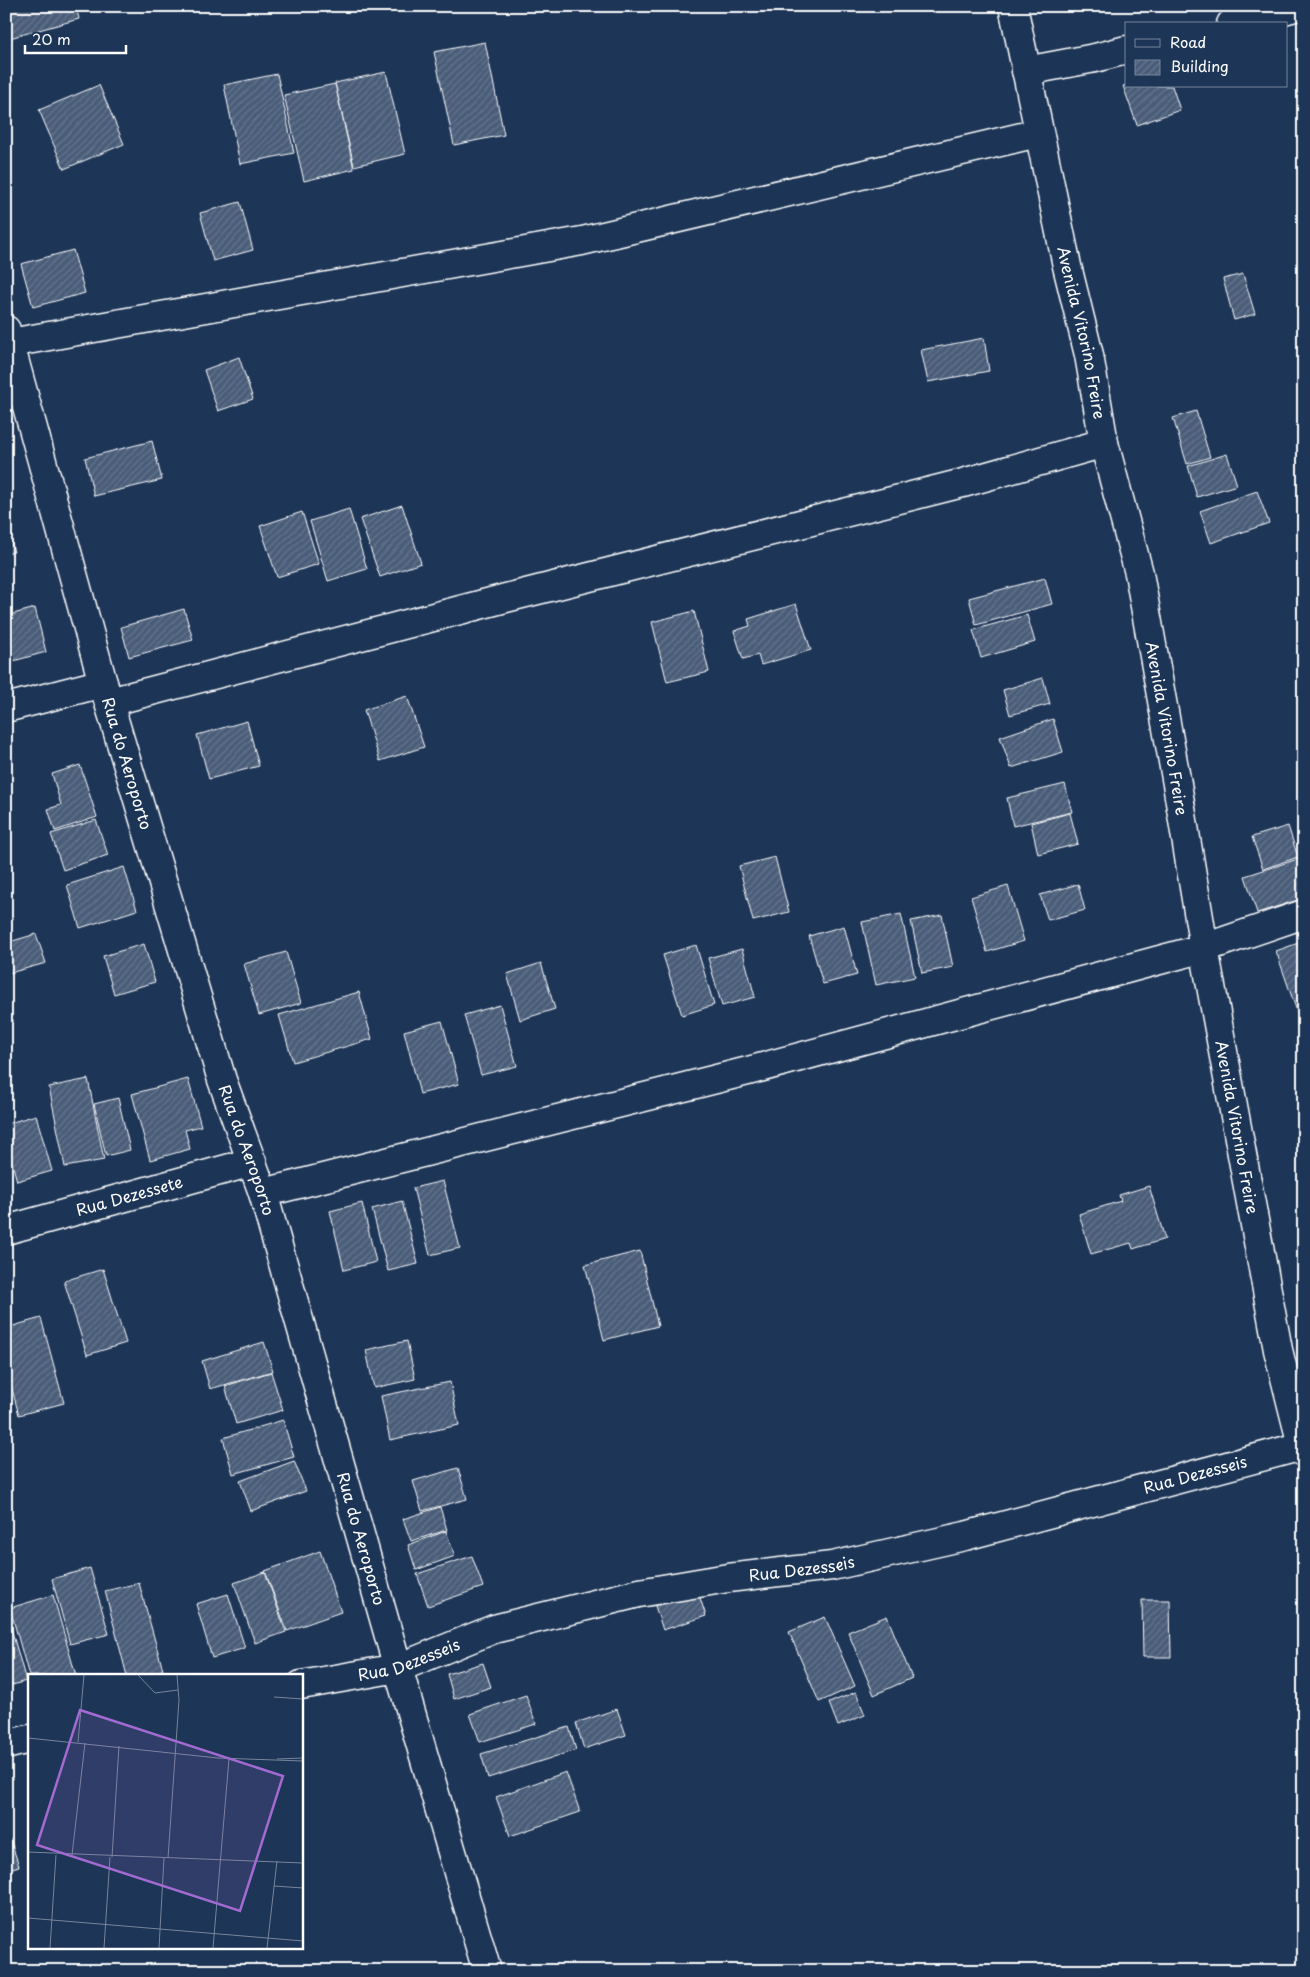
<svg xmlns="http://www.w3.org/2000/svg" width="1310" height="1977" font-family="'Playpen Sans',sans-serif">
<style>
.building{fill:url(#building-hatch);stroke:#fff}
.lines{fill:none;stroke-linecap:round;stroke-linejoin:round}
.minor-casing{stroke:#fff;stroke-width:31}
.minor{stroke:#1d3557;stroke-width:28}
.labels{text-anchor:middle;stroke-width:5;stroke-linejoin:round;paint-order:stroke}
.street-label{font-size:16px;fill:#fff;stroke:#1d3557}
.inset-road{fill:none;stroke:#77869a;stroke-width:1}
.view{fill:#a36bd2;fill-opacity:0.15;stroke:#a36bd2;stroke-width:2.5}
.inset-edge{fill:none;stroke:#fff;stroke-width:2.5}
</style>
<defs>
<pattern id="building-hatch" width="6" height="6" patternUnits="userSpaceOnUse" patternTransform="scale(1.25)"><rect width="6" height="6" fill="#4a5d79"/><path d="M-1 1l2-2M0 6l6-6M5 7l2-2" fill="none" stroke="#65758d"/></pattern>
</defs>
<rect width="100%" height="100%" fill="#1d3557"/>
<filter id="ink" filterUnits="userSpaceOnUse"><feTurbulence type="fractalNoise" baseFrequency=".02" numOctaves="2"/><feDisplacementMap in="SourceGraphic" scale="10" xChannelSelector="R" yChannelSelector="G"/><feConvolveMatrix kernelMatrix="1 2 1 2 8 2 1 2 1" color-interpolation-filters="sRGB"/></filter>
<g filter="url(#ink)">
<g class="building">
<path d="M 6,6 L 76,6 L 79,19 L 6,39 Z"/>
<path d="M 485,42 L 504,135 L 454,145 L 434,52 Z"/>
<path d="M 386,72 L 405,154 L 354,166 L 335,83 Z"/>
<path d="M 277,74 L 294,153 L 240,164 L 224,85 Z"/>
<path d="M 335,84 L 354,169 L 304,181 L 284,95 Z"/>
<path d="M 99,85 L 124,144 L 64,169 L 39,110 Z"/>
<path d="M 1126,85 L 1172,86 L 1180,110 L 1137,125 L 1123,86 Z"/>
<path d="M 240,202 L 253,250 L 213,261 L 200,213 Z"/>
<path d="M 73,250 L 85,293 L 33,307 L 21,264 Z"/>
<path d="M 1243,274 L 1255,314 L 1234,320 L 1223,279 Z"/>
<path d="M 984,338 L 989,371 L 928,382 L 921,350 Z"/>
<path d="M 239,357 L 253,399 L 218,411 L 204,370 Z"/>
<path d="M 1196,411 L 1210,457 L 1187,464 L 1173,418 Z"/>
<path d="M 152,441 L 162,480 L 94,496 L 85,458 Z"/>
<path d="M 1227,454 L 1237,485 L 1197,497 L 1188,466 Z"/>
<path d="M 1257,491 L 1269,523 L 1211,543 L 1200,511 Z"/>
<path d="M 402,505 L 421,563 L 380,577 L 360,519 Z"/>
<path d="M 349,509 L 367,569 L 328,581 L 310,521 Z"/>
<path d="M 302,512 L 319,564 L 277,577 L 260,526 Z"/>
<path d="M 6,525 L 14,552 L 6,554 Z"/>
<path d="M 1045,578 L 1052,604 L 976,625 L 969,598 Z"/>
<path d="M 796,604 L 811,650 L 761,665 L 758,655 L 743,659 L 734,631 L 750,626 L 748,619 Z"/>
<path d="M 35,608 L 46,652 L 6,663 L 6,616 Z"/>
<path d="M 184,609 L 193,640 L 129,657 L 121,627 Z"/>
<path d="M 694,611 L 709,672 L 667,682 L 652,622 Z"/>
<path d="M 1027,615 L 1035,642 L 981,658 L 973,630 Z"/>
<path d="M 1043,678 L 1050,704 L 1010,715 L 1003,690 Z"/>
<path d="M 407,696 L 424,747 L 380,761 L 364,710 Z"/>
<path d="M 1053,719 L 1063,752 L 1011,768 L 1000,737 Z"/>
<path d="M 247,721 L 259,766 L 209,779 L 197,735 Z"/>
<path d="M 80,765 L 97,817 L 55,831 L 48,809 L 61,805 L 52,774 Z"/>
<path d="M 1065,784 L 1072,812 L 1013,826 L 1007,798 Z"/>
<path d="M 1070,813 L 1078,844 L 1038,854 L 1031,823 Z"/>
<path d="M 96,820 L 108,855 L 63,870 L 51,834 Z"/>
<path d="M 1288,826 L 1298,857 L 1263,869 L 1252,837 Z"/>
<path d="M 775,857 L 789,912 L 753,921 L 739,866 Z"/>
<path d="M 1304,857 L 1304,898 L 1257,913 L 1245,876 Z"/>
<path d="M 124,867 L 137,910 L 80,928 L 67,885 Z"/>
<path d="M 1078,884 L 1085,910 L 1048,920 L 1040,895 Z"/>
<path d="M 1008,886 L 1024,941 L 987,952 L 971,897 Z"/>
<path d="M 901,914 L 915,977 L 876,985 L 862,922 Z"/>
<path d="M 942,915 L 953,967 L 922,973 L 911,921 Z"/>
<path d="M 844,926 L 857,975 L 823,984 L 809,936 Z"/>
<path d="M 36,934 L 46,963 L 6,974 L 6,943 Z"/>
<path d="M 1304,941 L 1304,1022 L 1301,1023 L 1276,951 Z"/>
<path d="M 144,944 L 155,982 L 114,994 L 103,956 Z"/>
<path d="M 696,945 L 714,1005 L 682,1015 L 663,955 Z"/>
<path d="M 742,949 L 755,997 L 722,1006 L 708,958 Z"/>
<path d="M 286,952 L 301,1003 L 259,1015 L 244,964 Z"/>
<path d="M 541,963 L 555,1009 L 520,1020 L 507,974 Z"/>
<path d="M 359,992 L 372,1039 L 293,1062 L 279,1015 Z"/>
<path d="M 500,1005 L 517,1066 L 481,1075 L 464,1015 Z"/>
<path d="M 442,1021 L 459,1084 L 420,1094 L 404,1031 Z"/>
<path d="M 88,1079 L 104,1160 L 65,1167 L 49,1087 Z"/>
<path d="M 188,1079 L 201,1126 L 185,1130 L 190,1149 L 150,1160 L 132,1094 Z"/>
<path d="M 118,1098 L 130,1150 L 106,1156 L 94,1104 Z"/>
<path d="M 36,1115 L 52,1171 L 17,1181 L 6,1142 L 6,1124 Z"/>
<path d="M 443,1181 L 460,1248 L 430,1255 L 413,1188 Z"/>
<path d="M 1149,1186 L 1165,1239 L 1133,1249 L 1131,1243 L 1091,1254 L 1079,1214 L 1121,1201 L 1119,1195 Z"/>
<path d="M 402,1201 L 418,1264 L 388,1271 L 372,1209 Z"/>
<path d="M 362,1203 L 376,1262 L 344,1270 L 330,1211 Z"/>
<path d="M 640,1251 L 658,1326 L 604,1340 L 585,1265 Z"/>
<path d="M 103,1269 L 126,1343 L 87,1355 L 64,1281 Z"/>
<path d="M 41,1318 L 64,1403 L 19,1415 L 6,1367 L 6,1328 Z"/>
<path d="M 407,1341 L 415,1379 L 374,1388 L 366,1350 Z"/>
<path d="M 264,1342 L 273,1371 L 210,1389 L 202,1361 Z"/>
<path d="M 271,1372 L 283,1410 L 236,1424 L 225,1386 Z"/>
<path d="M 450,1382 L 459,1425 L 390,1440 L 381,1396 Z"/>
<path d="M 283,1420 L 294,1457 L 233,1474 L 223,1438 Z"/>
<path d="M 294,1461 L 306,1491 L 251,1511 L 240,1481 Z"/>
<path d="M 458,1468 L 467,1499 L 422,1511 L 413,1481 Z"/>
<path d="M 440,1507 L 447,1530 L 411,1541 L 403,1519 Z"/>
<path d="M 446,1531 L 455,1556 L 416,1570 L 408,1545 Z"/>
<path d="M 320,1551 L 341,1612 L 287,1631 L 265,1571 Z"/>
<path d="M 472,1556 L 483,1587 L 428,1606 L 417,1574 Z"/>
<path d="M 90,1568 L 109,1634 L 70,1644 L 52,1579 Z"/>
<path d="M 265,1572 L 286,1632 L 255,1643 L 234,1583 Z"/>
<path d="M 139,1583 L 163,1670 L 144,1676 L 127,1676 L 105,1591 Z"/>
<path d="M 697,1589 L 706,1616 L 663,1630 L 654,1603 Z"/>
<path d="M 228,1594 L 245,1648 L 212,1658 L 196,1604 Z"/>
<path d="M 53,1595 L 76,1676 L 29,1676 L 10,1608 Z"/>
<path d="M 1142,1600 L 1170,1600 L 1171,1657 L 1143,1657 Z"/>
<path d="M 887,1616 L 912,1678 L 874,1695 L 848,1632 Z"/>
<path d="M 825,1617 L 855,1686 L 819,1702 L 789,1632 Z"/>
<path d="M 11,1628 L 26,1681 L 6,1687 L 6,1629 Z"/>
<path d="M 483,1663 L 491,1687 L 454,1699 L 447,1674 Z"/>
<path d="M 856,1692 L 865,1715 L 838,1726 L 829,1703 Z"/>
<path d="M 526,1695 L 536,1724 L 480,1742 L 470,1714 Z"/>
<path d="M 617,1709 L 626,1735 L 584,1749 L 576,1723 Z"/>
<path d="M 569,1727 L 576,1750 L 488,1778 L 481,1754 Z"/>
<path d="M 566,1772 L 580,1812 L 510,1836 L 496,1797 Z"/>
<path d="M 6,1827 L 19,1866 L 6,1870 Z"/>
</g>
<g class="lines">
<defs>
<g id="minor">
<path id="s1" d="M 1013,6 L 1067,266 L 1089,355 L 1104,443 L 1139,573 L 1177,784 L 1204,948 L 1278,1350 L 1304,1453"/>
<path d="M 1231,24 L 1299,6"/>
<path d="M 1026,71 L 1095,58 L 1126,50"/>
<path id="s2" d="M 6,330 L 103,683 L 222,1080 L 263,1193 L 398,1668 L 487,1971"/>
<path d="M 10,343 L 582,241 L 1038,133"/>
<path d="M 109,702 L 506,598 L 963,483 L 1104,443"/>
<path d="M 6,708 L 103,683"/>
<path d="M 263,1193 L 748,1071 L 1204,948 L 1304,914"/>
<path id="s3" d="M 6,1230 L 252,1162"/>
<path id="s4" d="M 301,1685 L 398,1668 L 494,1629 L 639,1593 L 728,1578 L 832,1566 L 965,1536 L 1302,1446"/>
<path d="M 6,1745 L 29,1739"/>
</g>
</defs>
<use href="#minor" class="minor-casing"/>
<use href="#minor" class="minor"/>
</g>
</g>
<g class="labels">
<g class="street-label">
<text dy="6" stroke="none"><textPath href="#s1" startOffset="334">Avenida Vitorino Freire</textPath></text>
<text dy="6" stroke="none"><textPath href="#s1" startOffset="739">Avenida Vitorino Freire</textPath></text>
<text dy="6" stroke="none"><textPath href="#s2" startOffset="450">Rua do Aeroporto</textPath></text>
<text dy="6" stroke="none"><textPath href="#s1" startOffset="1144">Avenida Vitorino Freire</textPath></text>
<text dy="6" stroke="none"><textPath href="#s2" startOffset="855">Rua do Aeroporto</textPath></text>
<text dy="6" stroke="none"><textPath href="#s3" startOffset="128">Rua Dezessete</textPath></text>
<text dy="6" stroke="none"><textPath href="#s4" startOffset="921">Rua Dezesseis</textPath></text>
<text dy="6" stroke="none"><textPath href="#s2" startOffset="1260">Rua do Aeroporto</textPath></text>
<text dy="6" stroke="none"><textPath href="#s4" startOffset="516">Rua Dezesseis</textPath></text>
<text dy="6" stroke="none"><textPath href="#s4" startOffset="111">Rua Dezesseis</textPath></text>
</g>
</g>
<g transform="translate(28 1674)">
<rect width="275" height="275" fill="#1d3557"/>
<path class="inset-road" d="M 110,1 L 127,19 L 150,16M 246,23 L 275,25M 0,64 L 190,84 L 275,87M 50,68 L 56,1M 249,85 L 275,84M 0,178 L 275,189M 44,181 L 57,69M 84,183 L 91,72M 140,184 L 151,26 L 149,1M 246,212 L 275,214M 0,244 L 275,267M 22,274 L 28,181M 76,274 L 82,183M 131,274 L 136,184M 185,274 L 201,85M 239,274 L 249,187"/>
<path class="view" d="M 52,36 L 255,102 L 212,237 L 9,171 Z"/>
<rect width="275" height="275" class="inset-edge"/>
</g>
<rect width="1310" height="1977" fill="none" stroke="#1d3557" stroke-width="25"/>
<rect x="12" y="12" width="1285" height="1952" fill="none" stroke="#fff" stroke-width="2" filter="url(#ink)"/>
<rect x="1125" y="22" width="162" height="65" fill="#1d3557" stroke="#77869a"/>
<rect x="1135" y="39" width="25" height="8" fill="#1d3557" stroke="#77869a"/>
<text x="1170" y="48" font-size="15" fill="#ffffff">Road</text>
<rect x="1135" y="60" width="25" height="15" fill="url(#building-hatch)" stroke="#77869a"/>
<text x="1170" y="72" font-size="15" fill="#ffffff">Building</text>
<path d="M25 45v8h101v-8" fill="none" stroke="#ffffff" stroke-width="2.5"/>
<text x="32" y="45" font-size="15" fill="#ffffff" stroke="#1d3557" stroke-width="4" paint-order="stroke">20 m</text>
</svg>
